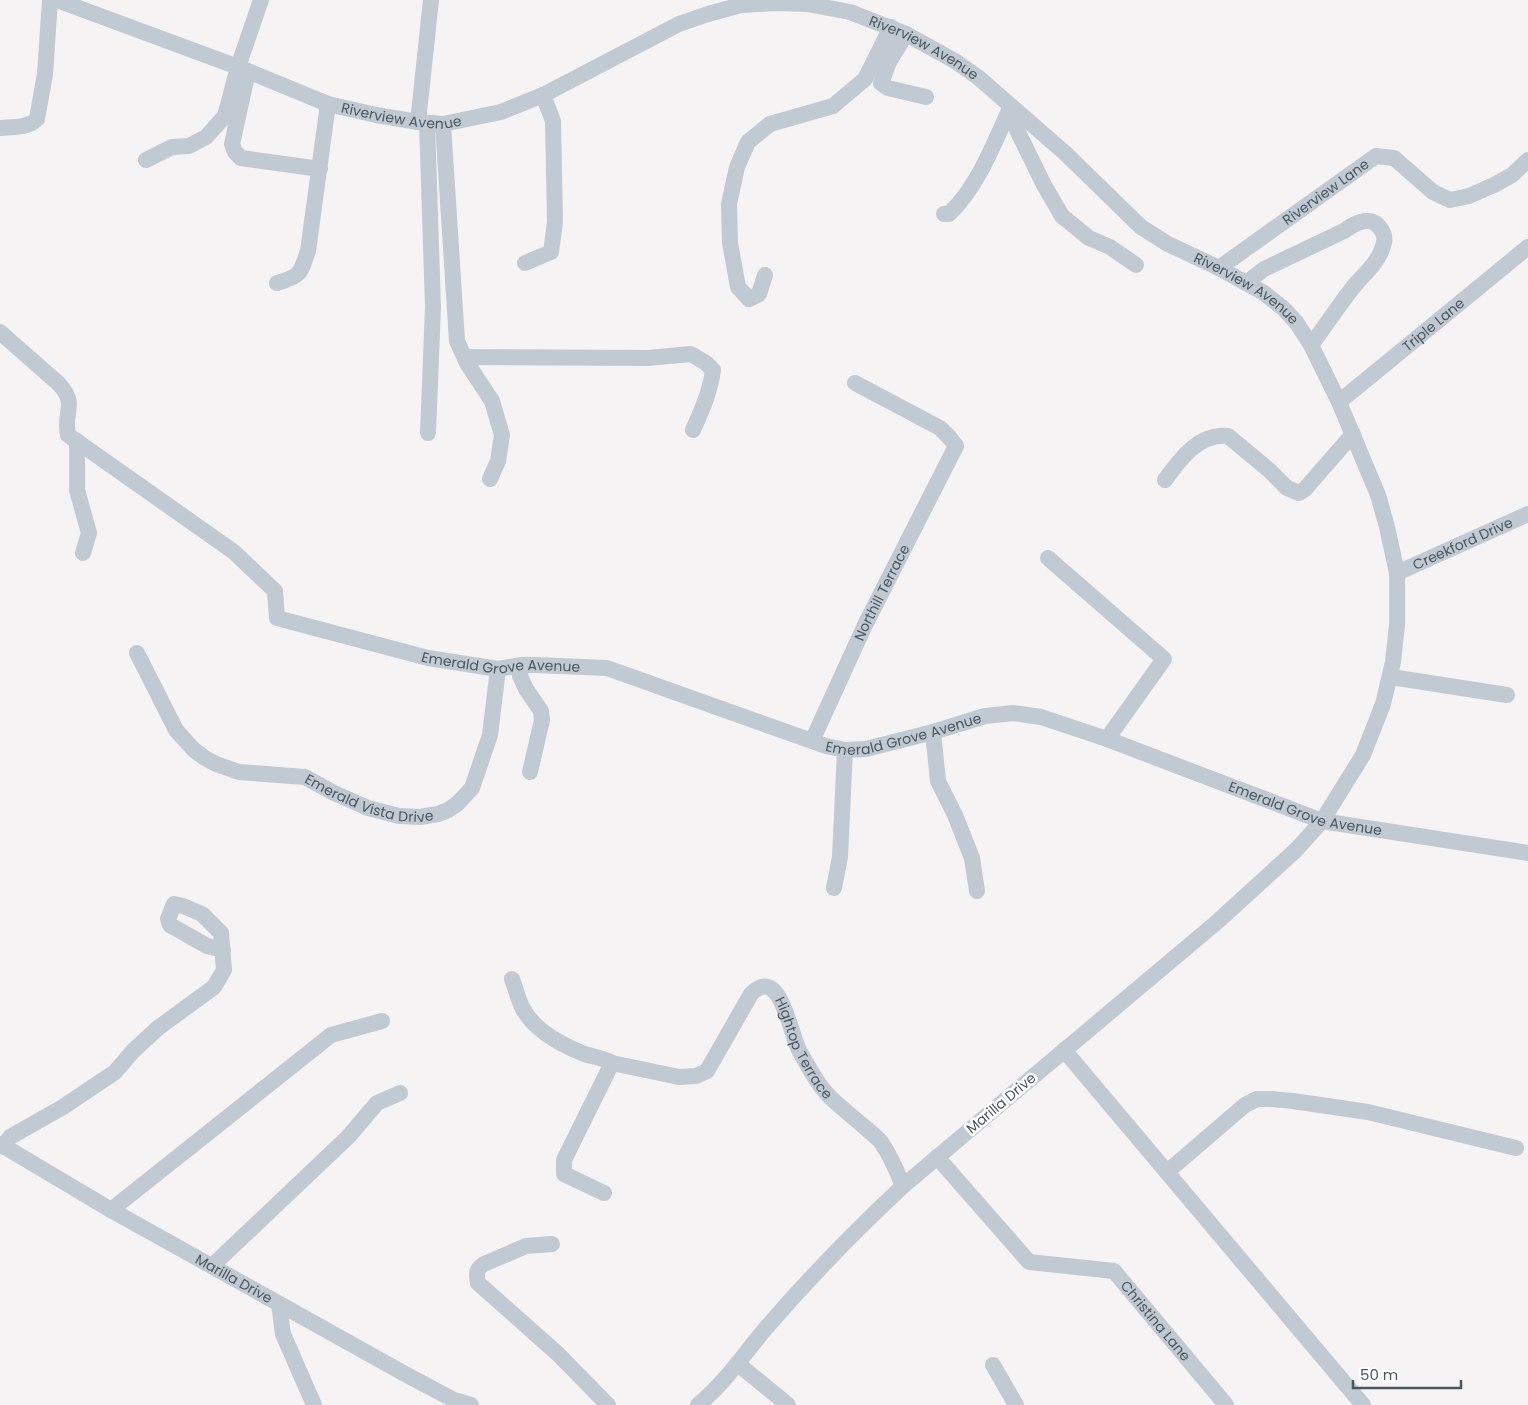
<svg xmlns="http://www.w3.org/2000/svg" width="1528" height="1405" font-family="Poppins,sans-serif">
<style>
.lines{fill:none;stroke-linecap:round;stroke-linejoin:round}
.minor{stroke:#c1cad2;stroke-width:16}
.labels{text-anchor:middle;stroke-width:5;stroke-linejoin:round;paint-order:stroke}
.street-label{font-size:14px;fill:#4a5661;stroke:#fff}
</style>
<rect width="100%" height="100%" fill="#f5f3f3"/>
<g class="lines">
<g class="minor">
<path id="s1" d="M 57,0 L 238,67 L 328,104 L 376,115 L 418,122 L 443,124 L 501,112 L 543,95 L 679,24 L 708,14 L 741,5 L 775,3 L 807,4 L 850,12 L 906,34 L 955,61 L 979,78 L 1065,153 L 1141,227 L 1168,244 L 1219,268 L 1264,293 L 1284,309 L 1296,322 L 1311,345 L 1339,402 L 1378,495 L 1387,527 L 1397,573 L 1397,625 L 1393,662 L 1383,704 L 1363,755 L 1322,821 L 1296,850 L 1217,922 L 903,1186 C 855,1231 809,1278 766,1328 C 744,1354 725,1383 698,1405"/>
<path d="M 906,34 L 889,62 L 881,83 L 888,88 L 926,97"/>
<path d="M 248,71 L 232,144 L 235,152 L 241,158 L 320,169"/>
<path d="M 1021,115 L 1016,123 L 1017,130 L 1044,185 L 1062,216 L 1089,238 L 1110,247 L 1136,265"/>
<path d="M 418,122 L 431,0"/>
<path d="M 427,123 L 433,307 L 428,433"/>
<path d="M 443,124 L 457,341 L 467,363 L 492,401 L 502,435 L 498,461 L 490,479"/>
<path d="M 0,128 C 12,127 29,128 37,119 L 45,74 L 50,0"/>
<path d="M 146,160 L 172,147 L 189,146 L 206,137 L 225,116 L 238,67 L 261,0"/>
<path d="M 944,214 L 949,214 C 979,185 994,143 1011,106"/>
<path d="M 525,263 L 551,252 L 555,222 L 553,121 L 543,95"/>
<path id="s2" d="M 1219,268 L 1376,156 L 1394,158 L 1433,192 L 1450,200 L 1469,196 L 1494,185 L 1512,175 L 1528,160"/>
<path d="M 765,275 L 759,294 L 749,299 L 738,287 L 730,243 L 729,204 L 737,167 L 748,142 L 770,124 L 833,106 L 865,79 L 891,27"/>
<path d="M 277,283 C 301,276 300,274 308,251 L 328,104"/>
<path d="M 1246,283 L 1264,269 L 1344,231 C 1356,222 1373,214 1382,231 C 1385,236 1385,241 1383,246 C 1378,263 1365,273 1354,286 C 1339,305 1326,325 1311,345"/>
<path id="s3" d="M 0,332 L 59,384 C 78,405 63,411 68,435 L 234,552 L 275,591 L 277,618 L 428,658 L 498,669 L 521,665 L 536,665 L 607,668 L 826,746 L 845,750 L 866,749 L 933,732 L 985,716 L 1013,713 L 1041,717 L 1107,739 L 1322,821 L 1528,853"/>
<path d="M 465,357 L 648,358 L 691,354 L 706,363 L 713,370 C 710,392 702,410 693,430"/>
<path id="s4" d="M 1339,402 L 1528,247"/>
<path d="M 77,441 L 77,490 L 89,533 L 83,553"/>
<path d="M 1165,480 C 1180,459 1199,433 1228,436 L 1269,470 L 1287,488 L 1299,493 L 1305,489 L 1353,434"/>
<path d="M 1048,558 L 1164,659 L 1107,739"/>
<path id="s5" d="M 1397,573 L 1528,514"/>
<path id="s6" d="M 137,653 L 176,730 L 194,750 L 205,758 L 216,764 L 239,772 L 305,777 L 334,793 L 368,808 L 399,816 L 420,817 L 438,814 L 448,810 L 457,804 L 472,788 L 490,735 L 498,669"/>
<path d="M 521,665 L 520,676 L 526,689 L 541,711 L 542,720 L 530,772"/>
<path d="M 1391,677 L 1507,695"/>
<path d="M 933,732 L 938,781 L 955,815 L 972,858 L 977,891"/>
<path id="s7" d="M 812,741 L 865,625 L 956,446 L 949,437 L 940,428 L 855,383"/>
<path d="M 834,888 L 840,857 L 845,750"/>
<path d="M 512,979 C 516,989 518,1000 523,1009 C 535,1031 560,1044 582,1053 C 592,1057 602,1057 612,1063"/>
<path d="M 1064,1050 L 1363,1405"/>
<path id="s8" d="M 0,1144 L 111,1210 L 405,1374 L 454,1400 L 471,1405"/>
<path d="M 4,1147 L 10,1137 L 63,1107 L 115,1072 L 133,1051 L 158,1028 L 214,987 L 224,970 L 221,933 L 202,914 L 183,906 L 174,904 L 168,919 L 170,925 L 207,946 L 223,950"/>
<path id="s9" d="M 937,1157 L 1029,1262 L 1114,1271 L 1226,1405"/>
<path d="M 1167,1172 L 1245,1105 L 1257,1099 L 1270,1099 L 1293,1101 L 1368,1112 L 1516,1148"/>
<path id="s10" d="M 604,1193 L 564,1174 L 564,1160 L 612,1063 L 679,1077 L 696,1076 L 707,1071 L 751,994 C 781,963 790,1036 800,1052 C 810,1069 818,1086 832,1099 C 843,1109 855,1119 867,1129 C 871,1133 877,1137 881,1142 C 890,1155 897,1171 903,1186"/>
<path d="M 111,1210 L 331,1035 L 382,1021"/>
<path d="M 552,1244 L 526,1246 L 484,1264 C 476,1269 476,1274 478,1283 L 558,1354 L 608,1405"/>
<path d="M 212,1266 L 348,1137 L 377,1103 L 400,1093"/>
<path d="M 279,1304 L 283,1334 L 314,1405"/>
<path d="M 738,1364 L 788,1405"/>
<path d="M 993,1365 L 1016,1405"/>
</g>
</g>
<g class="labels">
<g class="street-label">
<text dy="5" stroke="none"><textPath href="#s1" startOffset="922">Riverview Avenue</textPath></text>
<text dy="5" stroke="none"><textPath href="#s1" startOffset="365">Riverview Avenue</textPath></text>
<text dy="5" stroke="none"><textPath href="#s2" startOffset="131">Riverview Lane</textPath></text>
<text dy="5" stroke="none"><textPath href="#s1" startOffset="1328">Riverview Avenue</textPath></text>
<text dy="5" stroke="none"><textPath href="#s4" startOffset="122">Triple Lane</textPath></text>
<text dy="5" stroke="none"><textPath href="#s5" startOffset="72">Creekford Drive</textPath></text>
<text dy="5" stroke="none"><textPath href="#s7" startOffset="164">Northill Terrace</textPath></text>
<text dy="5" stroke="none"><textPath href="#s3" startOffset="649">Emerald Grove Avenue</textPath></text>
<text dy="5" stroke="none"><textPath href="#s3" startOffset="1068">Emerald Grove Avenue</textPath></text>
<text dy="5" stroke="none"><textPath href="#s6" startOffset="299">Emerald Vista Drive</textPath></text>
<text dy="5" stroke="none"><textPath href="#s3" startOffset="1489">Emerald Grove Avenue</textPath></text>
<text dy="5" stroke="none"><textPath href="#s10" startOffset="444">Hightop Terrace</textPath></text>
<text transform="translate(1001 1103) rotate(-40)" y="5">Marilla Drive</text>
<text dy="5" stroke="none"><textPath href="#s8" startOffset="270">Marilla Drive</textPath></text>
<text dy="5" stroke="none"><textPath href="#s9" startOffset="290">Christina Lane</textPath></text>
</g>
</g>
<path d="M1353 1380v8h108v-8" fill="none" stroke="#4a5661" stroke-width="2.5"/>
<text x="1360" y="1380" font-size="15" fill="#4a5661" stroke="#ffffff" stroke-width="4" paint-order="stroke">50 m</text>
</svg>
